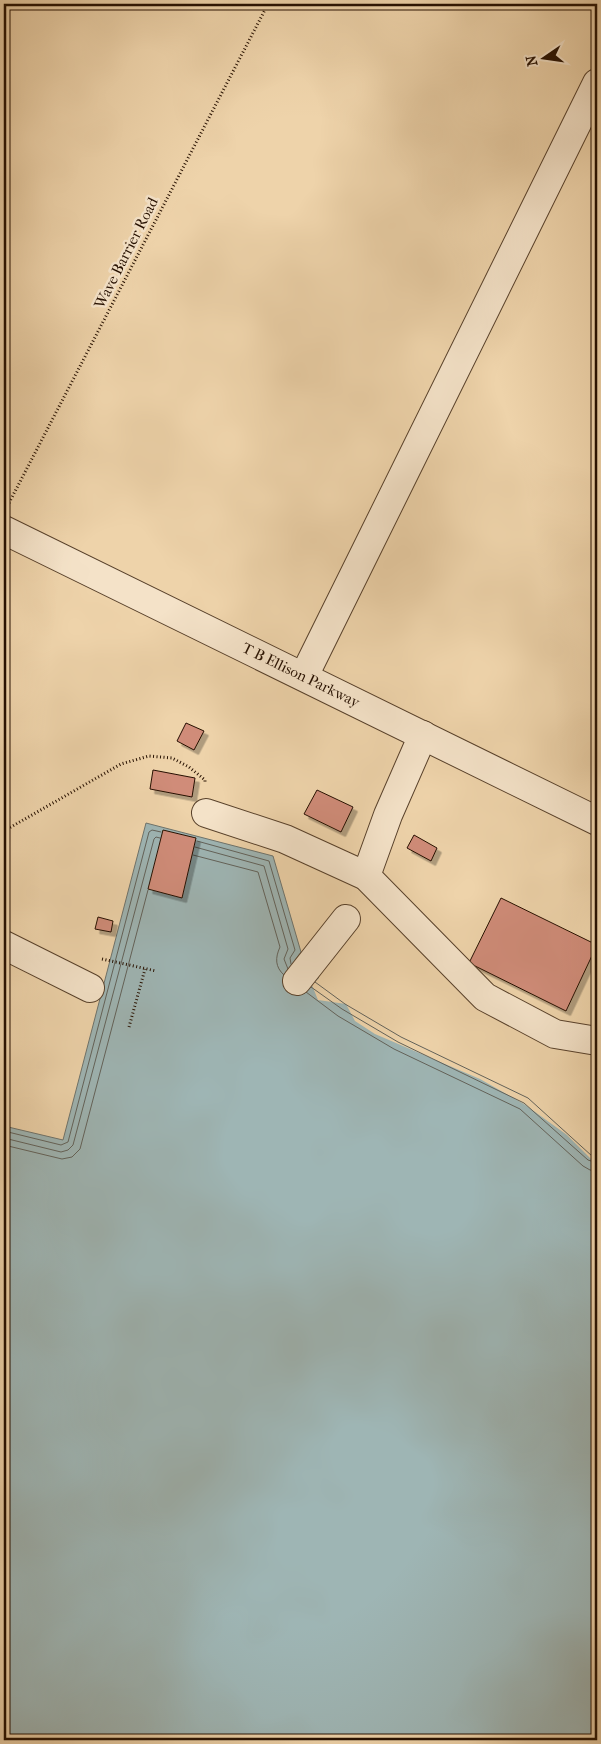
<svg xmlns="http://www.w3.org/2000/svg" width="601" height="1744" font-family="'IM FELL French Canon',serif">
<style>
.water{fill:#9eb5b4;stroke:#6e736c}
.pier{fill:#eed3aa}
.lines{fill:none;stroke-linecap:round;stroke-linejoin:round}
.shore{stroke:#62625a;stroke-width:1}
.building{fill:#d08c79;stroke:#261001;filter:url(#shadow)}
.minor-casing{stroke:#58412b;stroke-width:30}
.path{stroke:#261001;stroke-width:3;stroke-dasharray:1 2.5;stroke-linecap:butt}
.minor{stroke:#f4e2c8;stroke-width:28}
.labels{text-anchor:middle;stroke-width:5;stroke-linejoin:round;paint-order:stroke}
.street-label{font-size:15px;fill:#261001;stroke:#f4e2c8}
</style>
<defs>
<filter id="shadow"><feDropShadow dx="4.5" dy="4.5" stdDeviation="0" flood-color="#0004"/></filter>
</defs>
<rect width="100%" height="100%" fill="#eed3aa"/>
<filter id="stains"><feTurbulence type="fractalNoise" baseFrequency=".004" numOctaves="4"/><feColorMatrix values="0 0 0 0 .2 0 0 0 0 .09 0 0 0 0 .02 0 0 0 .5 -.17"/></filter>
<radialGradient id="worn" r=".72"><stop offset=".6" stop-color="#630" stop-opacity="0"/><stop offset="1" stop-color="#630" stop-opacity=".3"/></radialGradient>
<path class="water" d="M 146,823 L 273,856 L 301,952 L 295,960 L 348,1000 L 403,1032 L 531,1094 L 597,1154 L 597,1740 L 4,1740 L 4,1126 L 63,1140 Z"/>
<path class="pier" d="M 320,977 L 349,998 L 404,1030 L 532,1092 L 597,1150 L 597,1165 L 567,1135 L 524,1104 L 480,1079 L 375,1034 L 355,1021 L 346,1004 L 318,1000 L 312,985 Z"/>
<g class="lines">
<g class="shore">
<path d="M 197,841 L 269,861 L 295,950 L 290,958 L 291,964"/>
<path d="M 195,847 L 264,866 L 288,949 L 284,959 L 288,969"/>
<path d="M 193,855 L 258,872 L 280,947 C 275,958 275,967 284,975"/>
<path d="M 315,982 L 345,1004 L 401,1037 L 528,1098 L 592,1156 L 597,1157"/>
<path d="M 311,987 L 342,1009 L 398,1042 L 524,1103 L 588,1160 L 597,1163"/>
<path d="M 306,992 L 338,1016 L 394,1049 L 520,1109 L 583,1166 L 590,1170 L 597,1171"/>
<path d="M 4,1131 L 61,1145 L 68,1142 L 149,832 L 152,830 L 161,832"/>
<path d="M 4,1138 L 61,1152 L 68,1150 L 73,1145 L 154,839 L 156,837 L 160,838"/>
<path d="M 4,1145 L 62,1159 L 72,1157 L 80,1149 L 148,890"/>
</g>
</g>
<g class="building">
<path d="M 186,723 L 204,731 L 194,750 L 177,741 Z"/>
<path d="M 153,770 L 195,778 L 192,797 L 150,789 Z"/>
<path d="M 317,790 L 353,807 L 341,832 L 304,814 Z"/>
<path d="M 163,830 L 196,838 L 182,898 L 148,889 Z"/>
<path d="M 414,835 L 437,848 L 431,861 L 407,848 Z"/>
<path d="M 501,898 L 597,945 L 566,1011 L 469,963 Z"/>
<path d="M 98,917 L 113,921 L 111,932 L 95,929 Z"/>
</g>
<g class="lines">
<defs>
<g id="minor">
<path d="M 4,530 L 597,821"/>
<path d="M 304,676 L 597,83"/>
<path d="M 206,813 L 285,839 L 366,876 L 485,997 L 555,1034 L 597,1041"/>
<path d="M 366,876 L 388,815 L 423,735"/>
<path d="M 4,945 L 90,988"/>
<path d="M 297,981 L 346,919"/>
</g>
</defs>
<use href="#minor" class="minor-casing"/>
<g class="path">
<path d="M 9,503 L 268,4"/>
<path d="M 4,831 L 121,764 L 149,756 L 172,758 L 189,767 L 205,780 L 205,784"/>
<path d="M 102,959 L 156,971"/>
<path d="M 129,1027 L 145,969"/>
</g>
<use href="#minor" class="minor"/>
</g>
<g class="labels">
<g class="street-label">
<text transform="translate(126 253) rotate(-63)" y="5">Wave Barrier Road</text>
<text transform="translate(301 675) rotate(26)" y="5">T B Ellison Parkway</text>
</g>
</g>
<rect width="601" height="1744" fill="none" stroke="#eed3aa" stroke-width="20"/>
<rect x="5" y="5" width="591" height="1734" fill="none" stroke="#261001" stroke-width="2.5"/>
<rect x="10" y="10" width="581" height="1724" fill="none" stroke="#261001"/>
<g transform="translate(544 58) rotate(257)" stroke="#f4e2c8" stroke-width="4" paint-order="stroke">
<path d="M0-4L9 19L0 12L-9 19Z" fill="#261001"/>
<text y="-8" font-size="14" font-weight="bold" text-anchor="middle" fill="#261001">N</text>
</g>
<rect width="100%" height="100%" filter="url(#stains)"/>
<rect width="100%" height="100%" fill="url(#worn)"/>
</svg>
